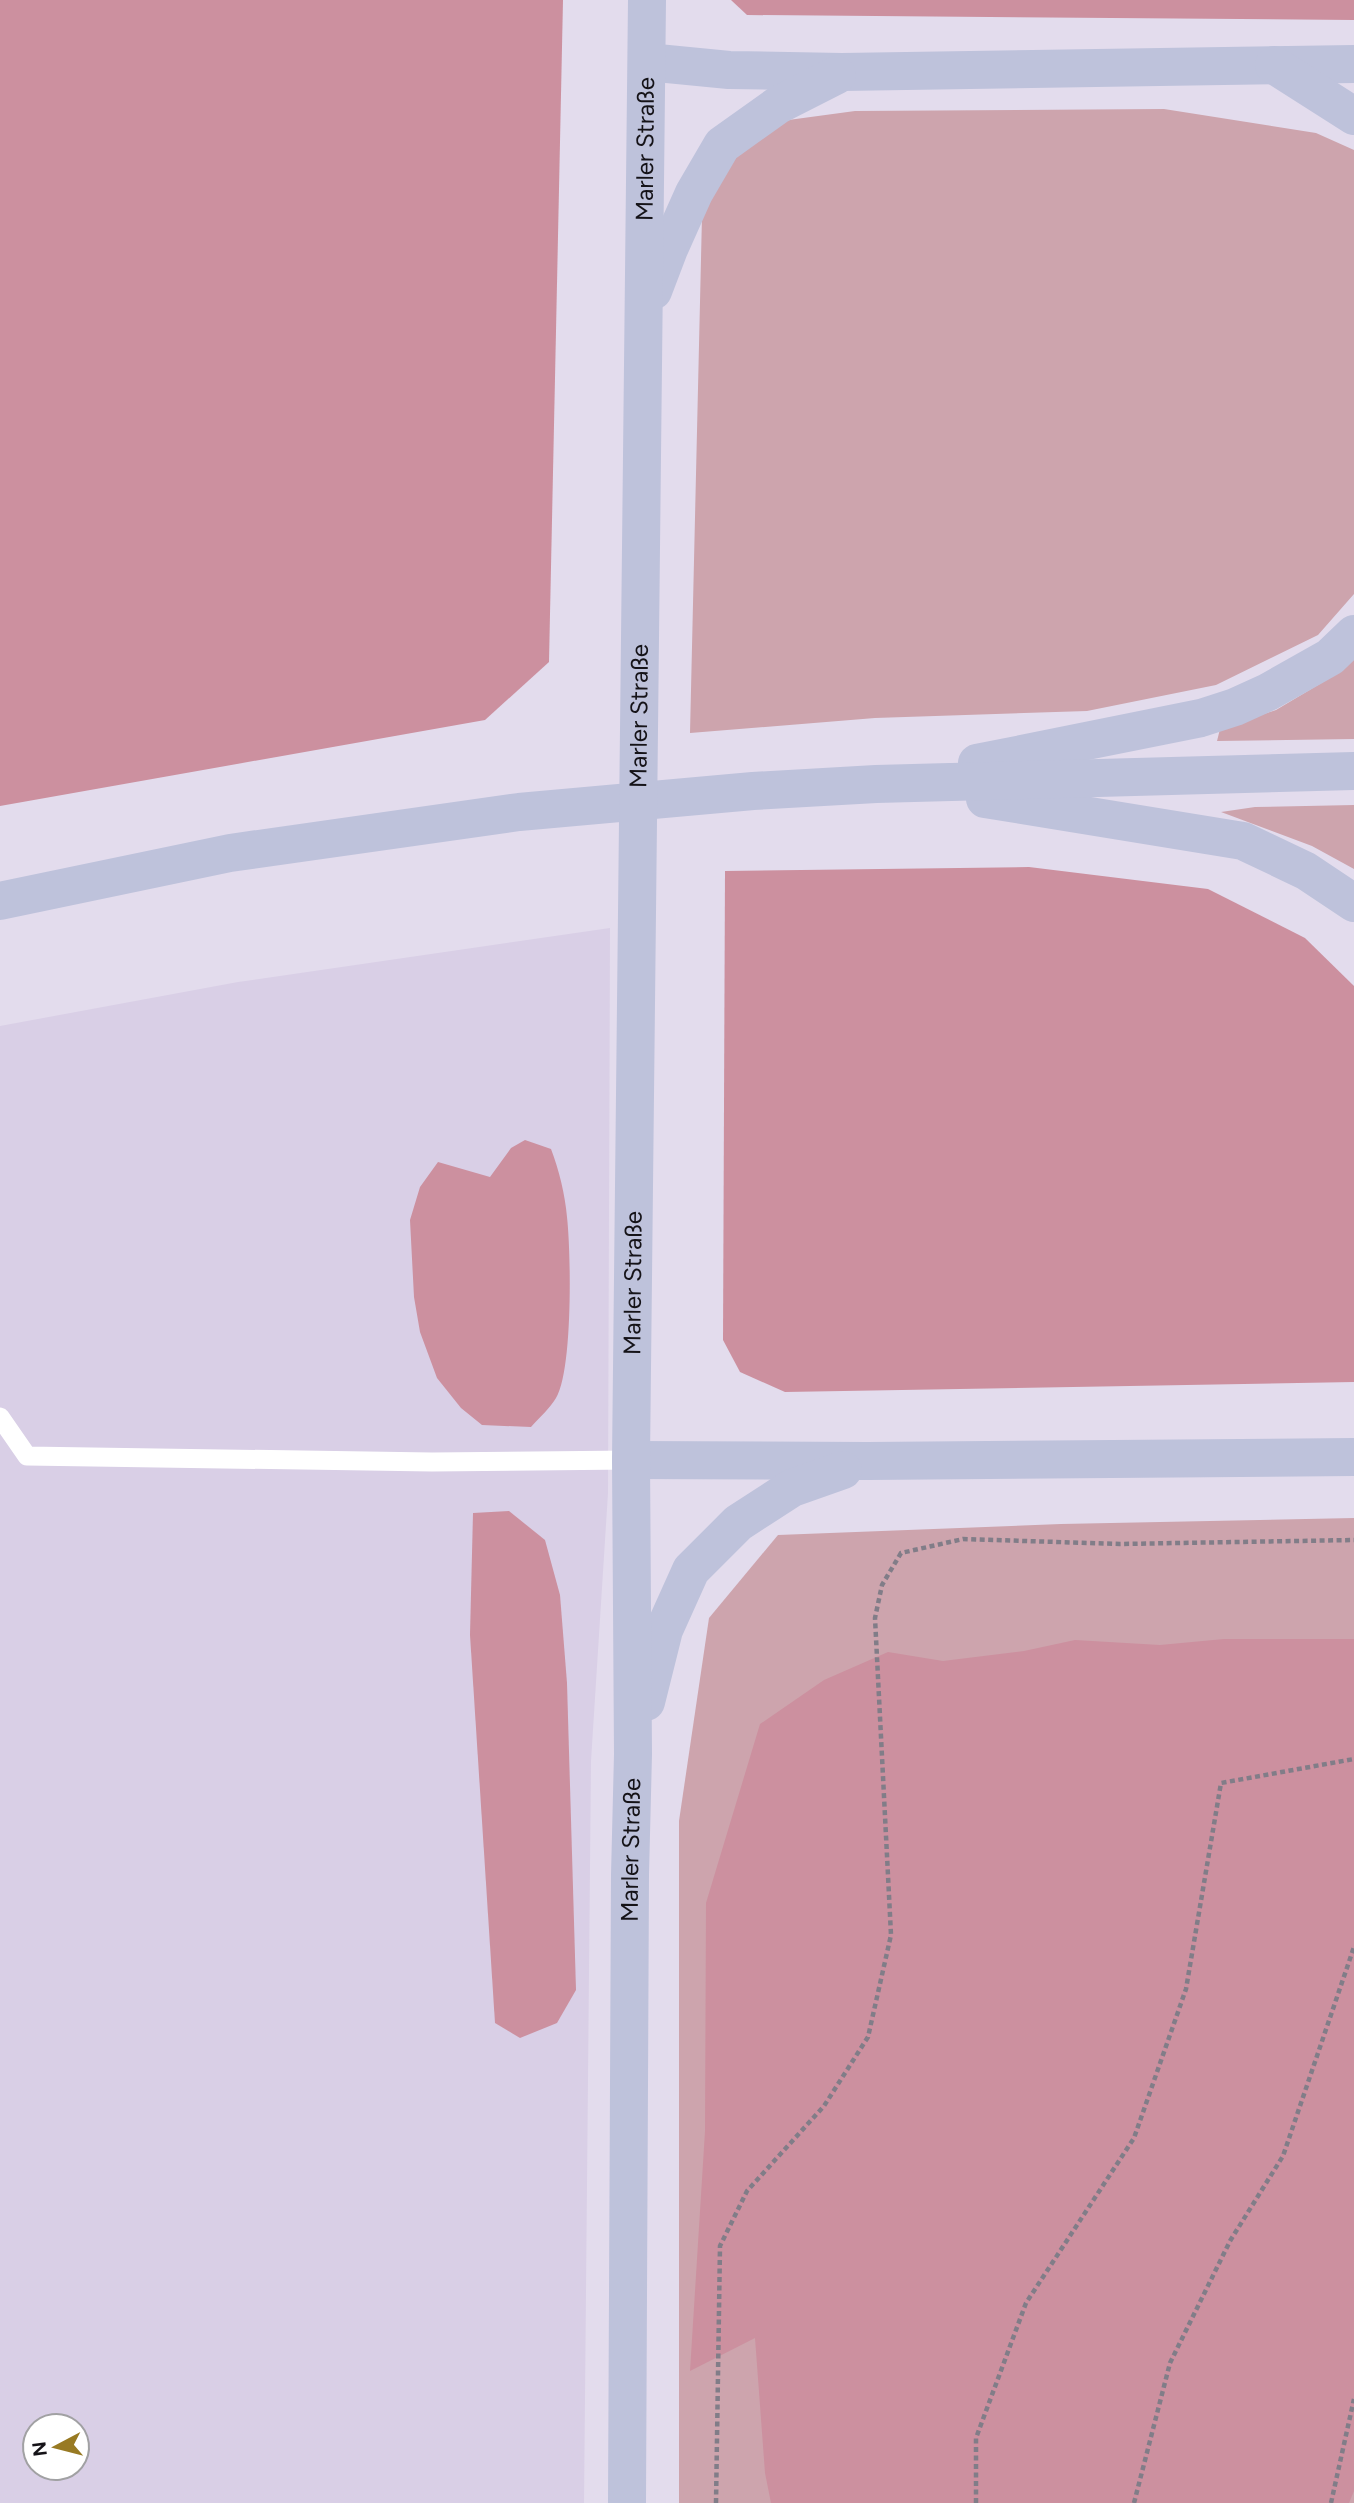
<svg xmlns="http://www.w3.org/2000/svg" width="1354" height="2503" font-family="Figtree,sans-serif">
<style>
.built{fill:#d9cfe6;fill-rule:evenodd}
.green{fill:#cda4ad}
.forest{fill:#cc909f}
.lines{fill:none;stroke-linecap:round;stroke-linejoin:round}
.path{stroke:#817d88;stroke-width:4.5;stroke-dasharray:5 3.5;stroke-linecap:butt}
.lane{stroke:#fff;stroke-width:19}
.primary{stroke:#bec2db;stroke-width:38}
.labels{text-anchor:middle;stroke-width:6;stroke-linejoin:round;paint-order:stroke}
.street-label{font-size:24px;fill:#151318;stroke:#fff}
</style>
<rect width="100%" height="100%" fill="#e3dced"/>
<path class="built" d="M 610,928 L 608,1493 L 591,1761 L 584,2503 L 0,2503 L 0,1026 L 238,982 ZM 35,2426 L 77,2426 L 77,2468 L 35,2468 Z"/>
<g class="green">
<path d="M 1164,109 L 1316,133 L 1354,150 L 1354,594 L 1318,635 L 1216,685 L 1087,711 L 875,718 L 690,733 L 702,216 L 722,168 L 781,121 L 855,111 Z"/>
<path d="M 1354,657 L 1354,739 L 1217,741 L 1220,729 L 1276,710 L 1328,679 Z"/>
<path d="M 1354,805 L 1354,869 L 1312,846 L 1221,812 L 1255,807 Z"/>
<path d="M 1354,1518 L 1354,2503 L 679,2503 L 679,1821 L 709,1618 L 778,1535 L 1061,1524 Z"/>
</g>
<g class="forest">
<path d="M 0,0 L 563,0 L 549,662 L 485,720 L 0,806 Z"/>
<path d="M 731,0 L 1354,0 L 1354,20 L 747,15 Z"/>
<path d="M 1029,867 L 1208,889 L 1305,938 L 1354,986 L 1354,1382 L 785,1392 L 740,1372 L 723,1340 L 725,871 Z"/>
<path d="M 525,1140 L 551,1149 C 559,1170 565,1194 567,1217 C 571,1252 573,1370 556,1398 C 550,1408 539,1418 531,1427 L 482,1425 L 461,1408 L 437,1378 L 420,1332 L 414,1297 L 410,1220 L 420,1187 L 438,1162 L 490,1177 L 511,1148 Z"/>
<path d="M 509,1511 L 545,1540 L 560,1595 L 567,1683 L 576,1990 L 557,2023 L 520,2038 L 495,2023 L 470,1635 L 473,1513 Z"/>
<path d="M 1224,1639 L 1354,1639 L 1354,2491 L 1349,2503 L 771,2503 L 765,2473 L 755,2338 L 690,2371 L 705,2131 L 706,1903 L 760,1724 L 824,1680 L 888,1652 L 943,1661 L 1024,1651 L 1075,1640 L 1160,1645 Z"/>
</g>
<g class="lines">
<g class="path">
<path d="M 716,2503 L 720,2246 L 747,2191 L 824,2106 L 868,2037 L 891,1935 L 875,1618 L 882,1585 L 901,1553 L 963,1539 L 1120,1544 L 1354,1540"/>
<path d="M 976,2503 L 976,2438 L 1026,2303 L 1134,2138 L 1186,1989 L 1221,1783 L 1354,1759"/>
<path d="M 1134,2503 L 1170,2363 L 1230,2241 L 1283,2156 L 1354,1947"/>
<path d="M 1331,2503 L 1354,2399"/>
</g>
<path class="lane" d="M 0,1417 L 27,1456 L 432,1462 L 631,1460"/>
<g class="primary">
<path d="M 647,62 L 729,70 L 842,72 L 1354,64"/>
<path d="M 1274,65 L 1354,116"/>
<path d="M 653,291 L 669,249 L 694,193 L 722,145 L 778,105 L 837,75"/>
<path d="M 977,763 L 1201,718 L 1235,707 L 1268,692 L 1330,657 L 1354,634"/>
<path d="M 985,799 L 1243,841 L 1306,871 L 1354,903"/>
<path d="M 0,901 L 230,853 L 519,812 L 753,791 L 876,784 L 1354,771"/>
<path d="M 631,1460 L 868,1461 L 1354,1457"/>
<path d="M 646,1702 L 664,1630 L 691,1570 L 738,1523 L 792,1488 L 843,1470"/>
<path id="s1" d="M 627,2503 L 630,1875 L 633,1754 L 631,1460 L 647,0"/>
</g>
</g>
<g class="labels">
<g class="street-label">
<text dy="8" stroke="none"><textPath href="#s1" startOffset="2354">Marler Straße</textPath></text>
<text dy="8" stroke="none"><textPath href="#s1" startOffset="1787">Marler Straße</textPath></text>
<text dy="8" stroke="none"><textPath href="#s1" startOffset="1220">Marler Straße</textPath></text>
<text dy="8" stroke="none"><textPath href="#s1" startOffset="653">Marler Straße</textPath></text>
</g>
</g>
<g transform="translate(56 2447) rotate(263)"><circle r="33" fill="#ffffff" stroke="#a1a1a3" stroke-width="2"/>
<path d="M0-5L12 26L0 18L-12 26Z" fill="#987a23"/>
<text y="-10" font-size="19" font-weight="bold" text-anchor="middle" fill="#151318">N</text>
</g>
</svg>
